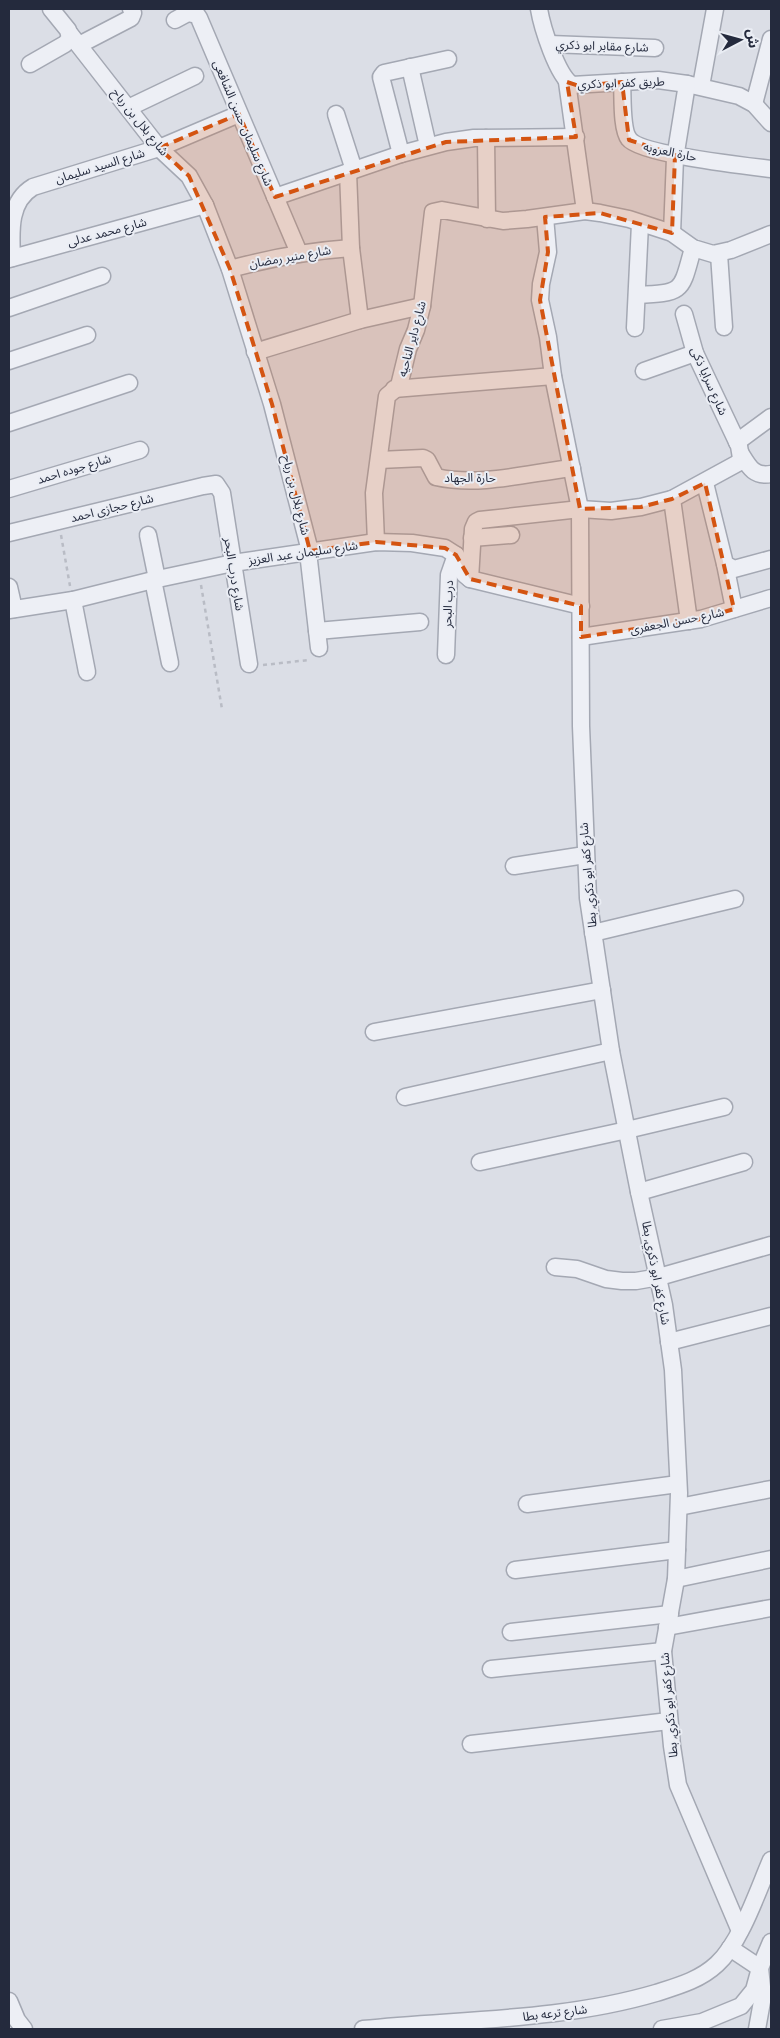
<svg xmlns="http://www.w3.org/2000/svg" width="780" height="2038" font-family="'DM Sans','Noto Sans Arabic',sans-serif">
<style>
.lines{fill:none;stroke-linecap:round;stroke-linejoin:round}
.minor-casing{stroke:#a4a8b3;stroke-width:19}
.path{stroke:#b9bcc5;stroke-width:2.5;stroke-dasharray:4 4;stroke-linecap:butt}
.minor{stroke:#edeff5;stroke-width:16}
.marked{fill:#d45411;fill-opacity:0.2;stroke:#d45411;stroke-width:4;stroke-dasharray:10 6;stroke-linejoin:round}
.labels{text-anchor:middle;stroke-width:4;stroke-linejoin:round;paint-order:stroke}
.street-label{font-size:12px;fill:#242a3d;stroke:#eaedf4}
</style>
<rect width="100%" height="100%" fill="#dbdee6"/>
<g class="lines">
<defs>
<g id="minor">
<path d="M 539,9 C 542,27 557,75 572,85 L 658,80 L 687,84 L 739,96 L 754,104 L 771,123"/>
<path d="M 175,20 L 188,13 L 197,15 L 199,18 L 299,253"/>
<path d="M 70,34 L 159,148 L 189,176 L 205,205 L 230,269 L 272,404 L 310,551"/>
<path d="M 550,44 L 655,48"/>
<path d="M 79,45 L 131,18 L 133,13 L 131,9"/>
<path d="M 30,64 L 65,44 L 70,38 L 68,30 L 51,9"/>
<path d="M 410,67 L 428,146"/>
<path d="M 567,82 L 585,211"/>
<path d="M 622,82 C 623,95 621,129 629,139 C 640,154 747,166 771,169"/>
<path d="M 701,86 L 715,9"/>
<path d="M 754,104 L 771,39"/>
<path d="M 128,108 L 195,76"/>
<path d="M 336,114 L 354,170"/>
<path d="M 486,138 L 487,219"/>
<path d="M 401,154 L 381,77 L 384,73 L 448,59"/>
<path d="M 348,172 L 351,248 L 360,320"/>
<path d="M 275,197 L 401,154 L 446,142 L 474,138 L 576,137"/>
<path d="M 545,217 L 548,252 L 541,284 L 540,300 L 548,337 L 553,376 L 580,509 L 581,726 L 588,898 L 611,1051 L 639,1192 L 664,1305 L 673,1370 L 679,1493 L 676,1579 L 663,1651 L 672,1746 L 678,1785 L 740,1931"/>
<path d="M 672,233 L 675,158 L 687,84"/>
<path d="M 719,254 L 724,327"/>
<path d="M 12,258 C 11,233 8,202 33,187 L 159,148 L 239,114"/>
<path d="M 9,259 L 205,205"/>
<path d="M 230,269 C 270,258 309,251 351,248"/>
<path d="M 637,295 C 684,293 681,292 693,248"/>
<path d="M 9,308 L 102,276"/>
<path d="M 635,328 L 640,224"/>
<path d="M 255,352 L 360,320 L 422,306"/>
<path d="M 9,361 L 87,335"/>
<path d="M 644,371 L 695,353"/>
<path d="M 394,389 L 553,376"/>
<path d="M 9,423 L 129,383"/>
<path d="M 737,442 L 771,417"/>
<path d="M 741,454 C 749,467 754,477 771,474"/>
<path d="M 379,460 L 423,458 L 427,460 L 436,477 C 480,487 528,473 572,468"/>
<path d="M 705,483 L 725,564 L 734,569 L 771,559"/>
<path d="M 9,489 L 140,450"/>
<path d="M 672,499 L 689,621"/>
<path d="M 9,533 L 203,486 L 216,484 L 222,493 L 249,664"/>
<path d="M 148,535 L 157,579"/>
<path d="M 472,538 L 511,535"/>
<path d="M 376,542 L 374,493 L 387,396 L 399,386 L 408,349 L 416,330 L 422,306 L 433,212 L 442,210 L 503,221 L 527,219 L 585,211 L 600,213 L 629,219 L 672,233 L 693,248 L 713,254 L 731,250 L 771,234"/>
<path d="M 308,552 L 319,648"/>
<path d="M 725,564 L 734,609"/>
<path d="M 470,579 L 473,529 L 476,522 L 480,520 L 580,509 L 611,511 L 641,507 L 672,499 L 738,463 L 741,458 L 739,446 L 695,353 L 684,314"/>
<path d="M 153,580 L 170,663"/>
<path d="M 9,587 L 14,609"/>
<path d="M 73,600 L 87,672"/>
<path d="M 9,610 L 73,600 L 153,580 L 233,563 L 376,542 L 412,543 L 445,548 L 456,555 L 464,574 L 470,579 L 581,606"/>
<path d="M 317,631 L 420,622"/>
<path d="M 581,637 L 701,619 L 771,598"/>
<path d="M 446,655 L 449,575 L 456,555"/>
<path d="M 514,866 L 585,855"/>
<path d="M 593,933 L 735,899"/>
<path d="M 374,1032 L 602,990"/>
<path d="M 405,1097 L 611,1051"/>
<path d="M 480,1162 L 627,1130 L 724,1107"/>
<path d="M 639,1192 L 744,1162"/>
<path d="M 555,1267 L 577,1269 L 606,1279 L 622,1281 L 636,1281 L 659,1277 L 771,1245"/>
<path d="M 669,1342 L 771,1316"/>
<path d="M 527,1504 L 678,1484"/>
<path d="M 679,1507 L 771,1489"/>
<path d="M 515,1570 L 677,1550"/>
<path d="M 676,1579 L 771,1559"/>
<path d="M 667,1627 L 771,1608"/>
<path d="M 511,1632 L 670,1614"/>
<path d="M 491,1669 L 663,1651"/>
<path d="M 471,1744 L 669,1721"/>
<path d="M 730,1948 L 760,1968 L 763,1996 L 757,2029"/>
<path d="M 9,2001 L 17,2020 L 24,2029"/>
<path d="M 363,2029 C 461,2019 561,2021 656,1993 C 678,1986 700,1980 717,1964 C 741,1942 758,1890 771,1860"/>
<path d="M 662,2029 L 702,2022 L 741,2006 L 754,1990 L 760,1968 L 771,1942"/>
</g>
</defs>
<use href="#minor" class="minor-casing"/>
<g class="path">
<path d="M 61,535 L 70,586"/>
<path d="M 201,585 L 222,709"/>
<path d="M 263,665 L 309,660"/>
</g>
<use href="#minor" class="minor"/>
</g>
<path class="marked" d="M 567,82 L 579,86 L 622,82 L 629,140 L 675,155 L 672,233 L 600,213 L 545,217 L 548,252 L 540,300 L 580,509 L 641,507 L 672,499 L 705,483 L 734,609 L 701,619 L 581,637 L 581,606 L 470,579 L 456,555 L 445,548 L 376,542 L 310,551 L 272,404 L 230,269 L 189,176 L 159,148 L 239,114 L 275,197 L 446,142 L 576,137 Z"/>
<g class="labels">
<g class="street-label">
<text transform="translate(602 46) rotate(2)" y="4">شارع مقابر ابو ذكري</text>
<text transform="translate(621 83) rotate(-2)" y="4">طريق كفر ابو ذكري</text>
<text transform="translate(140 122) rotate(51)" y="4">شارع بلال بن رباح</text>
<text transform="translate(243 123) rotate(67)" y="4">شارع سليمان حسن الشافعى</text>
<text transform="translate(670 152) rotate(12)" y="4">حارة العروبه</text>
<text transform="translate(100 166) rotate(-17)" y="4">شارع السيد سليمان</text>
<text transform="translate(107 232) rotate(-15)" y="4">شارع محمد عدلى</text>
<text transform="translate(290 257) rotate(-10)" y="4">شارع منير رمضان</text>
<text transform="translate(412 339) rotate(-75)" y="4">شارع داير الناحيه</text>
<text transform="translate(709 381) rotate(66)" y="4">شارع سرايا ذكى</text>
<text transform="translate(74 469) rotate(-17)" y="4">شارع جوده احمد</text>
<text x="470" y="482">حارة الجهاد</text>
<text transform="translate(296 495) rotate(76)" y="4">شارع بلال بن رباح</text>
<text transform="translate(112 508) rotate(-14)" y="4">شارع حجازى احمد</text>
<text transform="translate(303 553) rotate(-8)" y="4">شارع سليمان عبد العزيز</text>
<text transform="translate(234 574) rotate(81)" y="4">شارع درب البحر</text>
<text transform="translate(448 604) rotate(-88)" y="4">درب البحر</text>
<text transform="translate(677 621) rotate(-11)" y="4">شارع حسن الجعفرى</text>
<text transform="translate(588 875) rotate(-95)" y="4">شارع كفر ابو ذكري, بطا</text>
<text transform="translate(656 1273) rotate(79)" y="4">شارع كفر ابو ذكري, بطا</text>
<text transform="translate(669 1705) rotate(-95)" y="4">شارع كفر ابو ذكري, بطا</text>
<text transform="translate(555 2013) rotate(-7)" y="4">شارع ترعه بطا</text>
</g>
</g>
<rect width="780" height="2038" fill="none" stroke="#242a3d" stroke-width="20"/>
<g transform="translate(740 40) rotate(84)" stroke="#eaedf4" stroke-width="4" paint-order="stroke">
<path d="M0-4L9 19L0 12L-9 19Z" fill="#242a3d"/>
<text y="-8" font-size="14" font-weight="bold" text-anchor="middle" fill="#242a3d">ش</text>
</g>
</svg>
